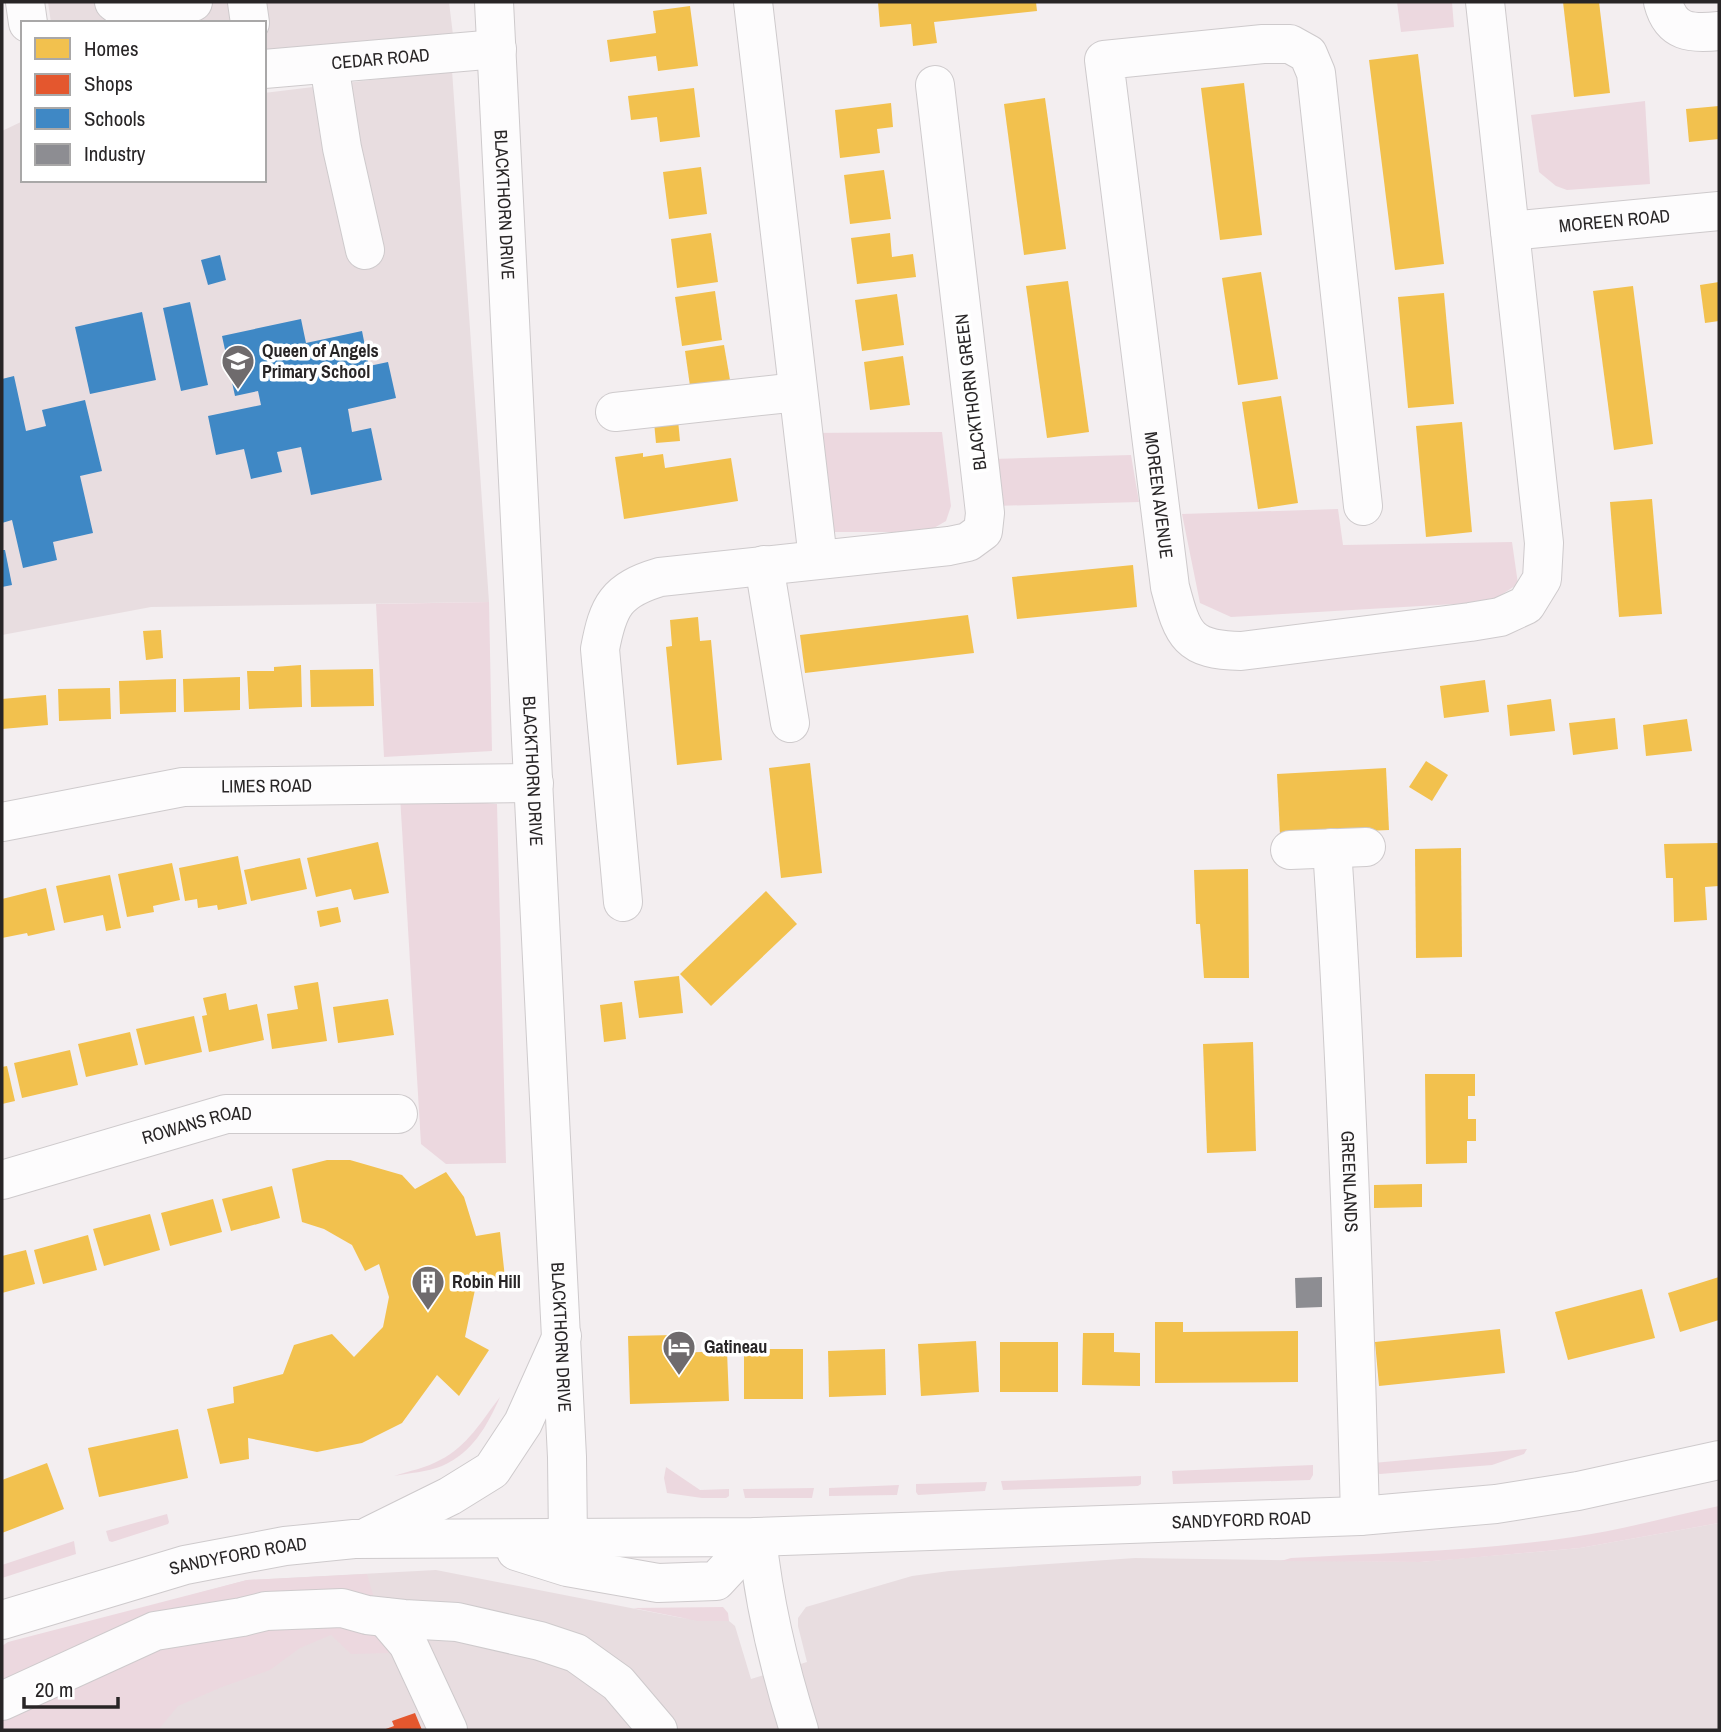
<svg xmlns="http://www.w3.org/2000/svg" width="1721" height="1732" font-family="'Archivo Narrow',sans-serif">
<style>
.built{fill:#e8dde0}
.green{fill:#ecd8df}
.homes{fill:#f2c14e}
.shops{fill:#e4572e}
.schools{fill:#3f88c5}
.industry{fill:#8d8d92}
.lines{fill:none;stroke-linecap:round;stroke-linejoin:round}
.minor-casing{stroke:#cecacc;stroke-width:40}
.major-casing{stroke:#cecacc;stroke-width:40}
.minor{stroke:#fdfcfd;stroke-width:38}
.major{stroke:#fdfcfd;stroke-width:38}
.labels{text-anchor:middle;stroke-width:7;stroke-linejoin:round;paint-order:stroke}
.street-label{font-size:18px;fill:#282526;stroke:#fff}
.poi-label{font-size:18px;font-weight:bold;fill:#282526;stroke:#fff;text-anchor:start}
</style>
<rect width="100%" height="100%" fill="#f3eef0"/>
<g class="built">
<path d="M 48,2 L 449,2 L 453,35 L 264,54 L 264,23 L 51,23 Z"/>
<path d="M 452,70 L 489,602 L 151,607 L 2,635 L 2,131 L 23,121 L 23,180 L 264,180 L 264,93 Z"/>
<path d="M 1719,1523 L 1719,1730 L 2,1730 L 2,1646 L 247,1580 L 436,1570 L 682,1618 L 729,1621 L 735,1626 L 751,1679 L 807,1662 L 798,1626 L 798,1618 L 806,1607 L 912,1576 L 949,1571 L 1135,1558 L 1420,1562 L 1580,1548 Z"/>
</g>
<g class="green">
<path d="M 1397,2 L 1452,2 L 1454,27 L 1401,32 Z"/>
<path d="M 1645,101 L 1650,184 L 1567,190 L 1556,186 L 1539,172 L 1531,115 Z"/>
<path d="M 942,432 L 951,506 L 946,521 L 927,532 L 819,532 L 805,433 Z"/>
<path d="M 1131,455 L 1139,502 L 995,506 L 992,459 Z"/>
<path d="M 1338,509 L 1343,545 L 1512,542 L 1518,584 L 1490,602 L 1231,617 L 1200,603 L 1182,514 Z"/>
<path d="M 489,602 L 492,751 L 384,757 L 376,604 Z"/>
<path d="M 400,796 L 497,804 L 506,1163 L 446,1164 L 421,1144 Z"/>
<path d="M 500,1397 C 487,1426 473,1452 442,1466 C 427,1472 409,1473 394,1476 C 409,1471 426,1468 440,1460 C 467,1447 483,1419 500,1397 Z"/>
<path d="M 1527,1449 L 1524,1454 L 1492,1465 L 1380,1474 L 1374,1472 L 1373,1463 Z"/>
<path d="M 1313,1465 L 1313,1475 L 1310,1480 L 1173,1484 L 1172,1471 Z"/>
<path d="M 666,1467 L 700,1490 L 729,1489 L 729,1496 L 726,1498 L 702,1498 L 667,1493 L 664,1478 Z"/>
<path d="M 1141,1476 L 1141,1484 L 1138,1486 L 1003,1490 L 1001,1481 Z"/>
<path d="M 987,1482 L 985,1491 L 918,1495 L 916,1492 L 916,1484 Z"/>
<path d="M 899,1485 L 897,1495 L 829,1496 L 829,1488 Z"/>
<path d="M 814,1488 L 812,1498 L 745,1498 L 743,1489 Z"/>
<path d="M 1719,1506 L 1719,1523 L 1580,1548 L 1458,1559 L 1420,1562 L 1281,1561 L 1291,1558 C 1386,1553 1480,1551 1573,1537 C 1622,1530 1671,1516 1719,1506 Z"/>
<path d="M 167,1514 L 169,1522 L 168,1524 L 112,1542 L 109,1541 L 106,1531 Z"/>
<path d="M 74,1541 L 76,1554 L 2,1578 L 2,1565 Z"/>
<path d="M 367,1574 L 390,1653 L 351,1654 L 331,1635 L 300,1648 L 270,1670 L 222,1687 L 178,1706 L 158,1730 L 2,1730 L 2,1646 L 8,1642 L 247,1580 Z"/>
<path d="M 723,1607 L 728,1613 L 729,1621 L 698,1621 L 633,1608 Z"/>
</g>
<g class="homes">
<path d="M 878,2 L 1036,2 L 1037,11 L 934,22 L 937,43 L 913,46 L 911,24 L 880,27 Z"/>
<path d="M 1563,2 L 1599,2 L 1610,93 L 1574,97 Z"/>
<path d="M 690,6 L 698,66 L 658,71 L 656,56 L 610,62 L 607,40 L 656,33 L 653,11 Z"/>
<path d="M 1418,54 L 1444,264 L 1395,270 L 1369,60 Z"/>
<path d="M 1244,83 L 1262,235 L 1220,240 L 1201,88 Z"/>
<path d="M 694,88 L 700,137 L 660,142 L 657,117 L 631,120 L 628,96 Z"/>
<path d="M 1045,98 L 1066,249 L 1024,255 L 1004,104 Z"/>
<path d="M 891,103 L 893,127 L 877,129 L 880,153 L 840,158 L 835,110 Z"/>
<path d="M 1719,106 L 1719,139 L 1689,142 L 1686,109 Z"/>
<path d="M 701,167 L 707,214 L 669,219 L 663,172 Z"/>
<path d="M 884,170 L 891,219 L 850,224 L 844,175 Z"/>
<path d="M 711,233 L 718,282 L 677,288 L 671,239 Z"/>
<path d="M 890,233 L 892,257 L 913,254 L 916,277 L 857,284 L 851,238 Z"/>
<path d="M 1261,272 L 1278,379 L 1238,385 L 1222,278 Z"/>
<path d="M 1068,281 L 1089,432 L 1047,438 L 1026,286 Z"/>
<path d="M 1719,282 L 1719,321 L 1705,323 L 1700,285 Z"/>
<path d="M 1633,286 L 1653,444 L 1614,450 L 1593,291 Z"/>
<path d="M 715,291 L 722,340 L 682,346 L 675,297 Z"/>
<path d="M 1444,293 L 1454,404 L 1408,408 L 1398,297 Z"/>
<path d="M 897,294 L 904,345 L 862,351 L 855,300 Z"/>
<path d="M 724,345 L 730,380 L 690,386 L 685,351 Z"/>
<path d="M 903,356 L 910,405 L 870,410 L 864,362 Z"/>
<path d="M 1281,396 L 1298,503 L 1258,509 L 1242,402 Z"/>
<path d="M 678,420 L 680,441 L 656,443 L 654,422 Z"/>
<path d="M 1462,422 L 1472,532 L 1426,537 L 1416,426 Z"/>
<path d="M 643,453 L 643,457 L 663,454 L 665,468 L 731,458 L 738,501 L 624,519 L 615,457 Z"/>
<path d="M 1652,499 L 1662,614 L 1619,617 L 1610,502 Z"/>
<path d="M 1133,565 L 1137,607 L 1017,619 L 1012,577 Z"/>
<path d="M 968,615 L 974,653 L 805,673 L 800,635 Z"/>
<path d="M 698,617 L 700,641 L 711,640 L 722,760 L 677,765 L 666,647 L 672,646 L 670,620 Z"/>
<path d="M 161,630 L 163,658 L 146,660 L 143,631 Z"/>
<path d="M 301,665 L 302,707 L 249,709 L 247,671 L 274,671 L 274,667 Z"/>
<path d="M 373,669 L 374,706 L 311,707 L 310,670 Z"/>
<path d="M 240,677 L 240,710 L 184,712 L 183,679 Z"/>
<path d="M 176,679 L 176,712 L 120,714 L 119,681 Z"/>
<path d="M 1485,680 L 1489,712 L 1444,718 L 1440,686 Z"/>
<path d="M 110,688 L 111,719 L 59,721 L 58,689 Z"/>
<path d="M 46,695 L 48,725 L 2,729 L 2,699 Z"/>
<path d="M 1551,699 L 1555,731 L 1510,736 L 1507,705 Z"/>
<path d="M 1615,718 L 1618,749 L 1573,755 L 1569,723 Z"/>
<path d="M 1687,719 L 1692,751 L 1646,756 L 1643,725 Z"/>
<path d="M 1426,761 L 1448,775 L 1432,801 L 1409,787 Z"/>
<path d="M 810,763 L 822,873 L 781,878 L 769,768 Z"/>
<path d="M 1386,768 L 1389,830 L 1280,835 L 1277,774 Z"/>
<path d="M 378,842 L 389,893 L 354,900 L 351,889 L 316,897 L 307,858 Z"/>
<path d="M 1719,843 L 1719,886 L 1705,887 L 1707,920 L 1674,922 L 1673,878 L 1666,878 L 1664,844 Z"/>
<path d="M 1461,848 L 1462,957 L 1416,958 L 1415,849 Z"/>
<path d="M 238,856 L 247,904 L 218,910 L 217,905 L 198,908 L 197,899 L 185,901 L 179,868 Z"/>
<path d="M 300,858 L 307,889 L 251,901 L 244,870 Z"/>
<path d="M 172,863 L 180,900 L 153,906 L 154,912 L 127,917 L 118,874 Z"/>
<path d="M 1248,869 L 1249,978 L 1204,978 L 1200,924 L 1196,924 L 1194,870 Z"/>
<path d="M 110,875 L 121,928 L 106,931 L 103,915 L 64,923 L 56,886 Z"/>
<path d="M 46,888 L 55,930 L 28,936 L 27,933 L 2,938 L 2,899 Z"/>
<path d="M 766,891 L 797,924 L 711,1006 L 680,974 Z"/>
<path d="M 338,907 L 341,922 L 320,927 L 317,911 Z"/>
<path d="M 679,976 L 683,1013 L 639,1018 L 634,981 Z"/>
<path d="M 318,982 L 327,1041 L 272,1049 L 267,1014 L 298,1009 L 294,986 Z"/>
<path d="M 226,993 L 229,1010 L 257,1004 L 264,1040 L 209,1052 L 202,1016 L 207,1015 L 203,998 Z"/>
<path d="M 388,999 L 394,1035 L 338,1043 L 333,1007 Z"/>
<path d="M 622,1002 L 626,1039 L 604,1042 L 600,1005 Z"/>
<path d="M 194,1016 L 202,1052 L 145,1065 L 136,1029 Z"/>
<path d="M 130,1032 L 138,1065 L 86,1077 L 78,1044 Z"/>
<path d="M 1253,1042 L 1256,1151 L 1207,1153 L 1203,1044 Z"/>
<path d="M 70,1050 L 78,1085 L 22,1098 L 14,1063 Z"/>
<path d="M 7,1066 L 15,1101 L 2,1104 L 2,1067 Z"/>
<path d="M 1425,1074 L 1475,1074 L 1475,1096 L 1468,1096 L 1468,1119 L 1476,1119 L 1476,1141 L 1467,1141 L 1467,1163 L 1426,1164 Z"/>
<path d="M 327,1160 L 350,1160 L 402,1175 L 415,1189 L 446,1172 L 464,1197 L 476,1236 L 500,1232 L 506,1287 L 476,1285 L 465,1337 L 489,1350 L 459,1396 L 437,1375 L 402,1423 L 362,1443 L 317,1452 L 248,1438 L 249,1459 L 220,1464 L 207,1409 L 234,1403 L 233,1387 L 283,1374 L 294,1345 L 332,1334 L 354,1357 L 383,1327 L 389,1297 L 379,1264 L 365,1271 L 352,1245 L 324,1229 L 302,1222 L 292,1169 Z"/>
<path d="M 1422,1184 L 1422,1207 L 1374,1208 L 1374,1185 Z"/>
<path d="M 272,1186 L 280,1218 L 231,1231 L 222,1199 Z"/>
<path d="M 213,1199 L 222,1232 L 170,1246 L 161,1213 Z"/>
<path d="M 150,1214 L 160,1250 L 104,1266 L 93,1229 Z"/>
<path d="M 88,1235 L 97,1270 L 43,1284 L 34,1250 Z"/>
<path d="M 26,1250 L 35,1284 L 2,1293 L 2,1256 Z"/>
<path d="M 1719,1277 L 1719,1320 L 1680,1332 L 1668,1293 Z"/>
<path d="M 1642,1289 L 1655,1338 L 1568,1360 L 1555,1312 Z"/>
<path d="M 1155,1322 L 1183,1322 L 1183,1332 L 1298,1331 L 1298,1382 L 1155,1383 Z"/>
<path d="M 1500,1329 L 1505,1373 L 1379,1386 L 1375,1342 Z"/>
<path d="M 1083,1333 L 1114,1333 L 1114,1352 L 1140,1353 L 1140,1386 L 1082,1385 Z"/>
<path d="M 674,1335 L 675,1353 L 727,1351 L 729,1401 L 630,1404 L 628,1336 Z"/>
<path d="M 976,1341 L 979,1392 L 921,1396 L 918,1344 Z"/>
<rect x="1000" y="1342" width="58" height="50"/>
<rect x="744" y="1349" width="59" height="50"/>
<path d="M 885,1349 L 886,1395 L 829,1397 L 828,1351 Z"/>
<path d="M 178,1429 L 188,1478 L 99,1497 L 88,1448 Z"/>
<path d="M 47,1463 L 64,1509 L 2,1533 L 2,1480 Z"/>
</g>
<path class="shops" d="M 415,1713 L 422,1730 L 383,1730 L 394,1726 L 392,1721 Z"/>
<g class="schools">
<path d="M 220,255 L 226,280 L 208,285 L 201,260 Z"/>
<path d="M 190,302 L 208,385 L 181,391 L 163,308 Z"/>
<path d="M 142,312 L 156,380 L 90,394 L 75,327 Z"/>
<path d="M 301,319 L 306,343 L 362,331 L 369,366 L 388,362 L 396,398 L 348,409 L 352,432 L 371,428 L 382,480 L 311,495 L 301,447 L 277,452 L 282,472 L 251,479 L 244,449 L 216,455 L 208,416 L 261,405 L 258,391 L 235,396 L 222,336 Z"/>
<path d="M 14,376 L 26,431 L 46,426 L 42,410 L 85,400 L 102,471 L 80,476 L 93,533 L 53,542 L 57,560 L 23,568 L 12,520 L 2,523 L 2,379 Z"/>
<path d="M 2,550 L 5,550 L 12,585 L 2,587 Z"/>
</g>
<path class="industry" d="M 1322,1277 L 1322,1307 L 1296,1308 L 1295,1278 Z"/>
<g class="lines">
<defs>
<g id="minor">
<path d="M 25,2 L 28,23"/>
<path d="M 114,2 L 118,5 L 193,2"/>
<path d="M 247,2 L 250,23"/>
<path id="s1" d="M 494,2 L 567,1457 L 568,1540"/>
<path d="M 753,2 L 818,559"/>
<path d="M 1663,2 C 1671,33 1691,34 1719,31"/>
<path d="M 329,64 L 342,148 L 365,250"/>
<path id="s2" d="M 264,69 L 497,49"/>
<path id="s3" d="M 1510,231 L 1719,211"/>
<path d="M 615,412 L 798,392"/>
<path id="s4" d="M 1363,506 L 1316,73 L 1308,54 L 1290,44 L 1263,44 L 1104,60 L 1170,587 C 1183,636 1188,650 1241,651 L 1470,622 L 1500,617 L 1526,605 L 1542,579 L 1544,543 L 1485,2"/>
<path d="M 764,565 L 790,723"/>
<path id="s5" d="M 2,822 L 183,787 L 534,783"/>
<path id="s6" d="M 1332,848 C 1347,1070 1354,1293 1360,1516"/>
<path d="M 1290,850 L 1366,847"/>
<path d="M 623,902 L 600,649 C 608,606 616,590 660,577 L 949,546 L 968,542 L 983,531 L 985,513 L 979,460 L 935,85"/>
<path id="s7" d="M 2,1180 L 226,1114 L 398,1114"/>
<path d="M 757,1537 C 764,1604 779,1667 799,1730"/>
<path d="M 385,1617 L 408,1644 L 448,1730"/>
<path d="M 2,1701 L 155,1631 L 242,1617 L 266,1611 L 342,1608 L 367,1615 L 404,1619 L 457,1622 L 540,1641 L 576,1653 L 618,1683 L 658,1730"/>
</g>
<g id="major">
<path d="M 369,1536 L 450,1496 L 492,1470 L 523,1423 L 562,1336"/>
<path d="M 516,1551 L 567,1567 L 658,1583 L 716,1581 L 757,1537"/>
<path id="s8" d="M 2,1620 L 185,1565 L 285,1546 L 354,1539 L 757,1537 L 1360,1516 L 1496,1504 L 1578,1491 L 1719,1460"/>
</g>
</defs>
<use href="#minor" class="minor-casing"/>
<use href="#major" class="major-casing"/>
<use href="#minor" class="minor"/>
<use href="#major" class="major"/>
</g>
<defs>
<symbol id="school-pin" viewBox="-11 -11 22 30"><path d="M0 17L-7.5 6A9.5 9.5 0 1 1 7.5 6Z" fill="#6f6b6d" stroke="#fff"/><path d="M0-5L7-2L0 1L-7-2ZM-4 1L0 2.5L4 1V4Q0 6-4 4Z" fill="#fff"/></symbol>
<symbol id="building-pin" viewBox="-11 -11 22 30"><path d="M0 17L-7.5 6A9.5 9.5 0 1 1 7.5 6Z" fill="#6f6b6d" stroke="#fff"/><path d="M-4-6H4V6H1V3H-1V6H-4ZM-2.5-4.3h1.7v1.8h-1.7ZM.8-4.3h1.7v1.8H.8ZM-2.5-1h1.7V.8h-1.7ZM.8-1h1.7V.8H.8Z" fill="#fff"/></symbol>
<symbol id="hotel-pin" viewBox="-11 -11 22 30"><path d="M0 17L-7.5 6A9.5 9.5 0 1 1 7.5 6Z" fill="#6f6b6d" stroke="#fff"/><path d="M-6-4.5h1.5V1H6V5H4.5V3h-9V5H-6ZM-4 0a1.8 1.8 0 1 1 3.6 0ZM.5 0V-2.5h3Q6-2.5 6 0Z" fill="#fff"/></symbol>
</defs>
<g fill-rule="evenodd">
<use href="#school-pin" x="219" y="342" width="38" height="52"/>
<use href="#building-pin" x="409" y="1263" width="38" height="52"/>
<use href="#hotel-pin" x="660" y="1328" width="38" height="52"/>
</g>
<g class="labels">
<g class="street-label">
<text dy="6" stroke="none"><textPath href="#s2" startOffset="117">CEDAR ROAD</textPath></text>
<text dy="6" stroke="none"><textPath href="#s1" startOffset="203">BLACKTHORN DRIVE</textPath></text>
<text dy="6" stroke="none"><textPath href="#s3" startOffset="105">MOREEN ROAD</textPath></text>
<text transform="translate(971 392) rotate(-97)" y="6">BLACKTHORN GREEN</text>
<text dy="6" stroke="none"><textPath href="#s4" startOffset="1102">MOREEN AVENUE</textPath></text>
<text dy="6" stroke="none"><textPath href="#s1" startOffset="770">BLACKTHORN DRIVE</textPath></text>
<text dy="6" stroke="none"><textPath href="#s5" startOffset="268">LIMES ROAD</textPath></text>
<text dy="6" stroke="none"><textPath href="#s7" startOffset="203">ROWANS ROAD</textPath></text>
<text dy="6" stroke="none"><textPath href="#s6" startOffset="334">GREENLANDS</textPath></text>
<text dy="6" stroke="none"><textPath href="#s1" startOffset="1337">BLACKTHORN DRIVE</textPath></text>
<text dy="6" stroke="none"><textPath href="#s8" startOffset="1250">SANDYFORD ROAD</textPath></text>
<text dy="6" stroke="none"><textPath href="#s8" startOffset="245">SANDYFORD ROAD</textPath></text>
</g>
<g class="poi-label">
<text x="262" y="357">Queen of Angels<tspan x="262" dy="21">Primary School</tspan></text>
<text x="452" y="1288">Robin Hill</text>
<text x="704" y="1353">Gatineau</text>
</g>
</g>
<rect width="1721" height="1732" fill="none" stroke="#282526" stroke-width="7"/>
<rect x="21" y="21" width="245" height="161" fill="#ffffff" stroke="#a9a8a8" stroke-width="2"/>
<rect x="35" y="38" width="35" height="21" fill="#f2c14e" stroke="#a9a8a8" stroke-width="2"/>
<text x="84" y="56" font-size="21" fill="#282526">Homes</text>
<rect x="35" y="74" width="35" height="21" fill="#e4572e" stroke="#a9a8a8" stroke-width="2"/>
<text x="84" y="91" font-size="21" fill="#282526">Shops</text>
<rect x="35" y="108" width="35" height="21" fill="#3f88c5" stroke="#a9a8a8" stroke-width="2"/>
<text x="84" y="126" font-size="21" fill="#282526">Schools</text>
<rect x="35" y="144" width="35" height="21" fill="#8d8d92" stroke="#a9a8a8" stroke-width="2"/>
<text x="84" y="161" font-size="21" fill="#282526">Industry</text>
<path d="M24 1697v10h94v-10" fill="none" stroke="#282526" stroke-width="3.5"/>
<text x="35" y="1697" font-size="21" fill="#282526" stroke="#ffffff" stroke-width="5" paint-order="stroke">20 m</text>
</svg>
